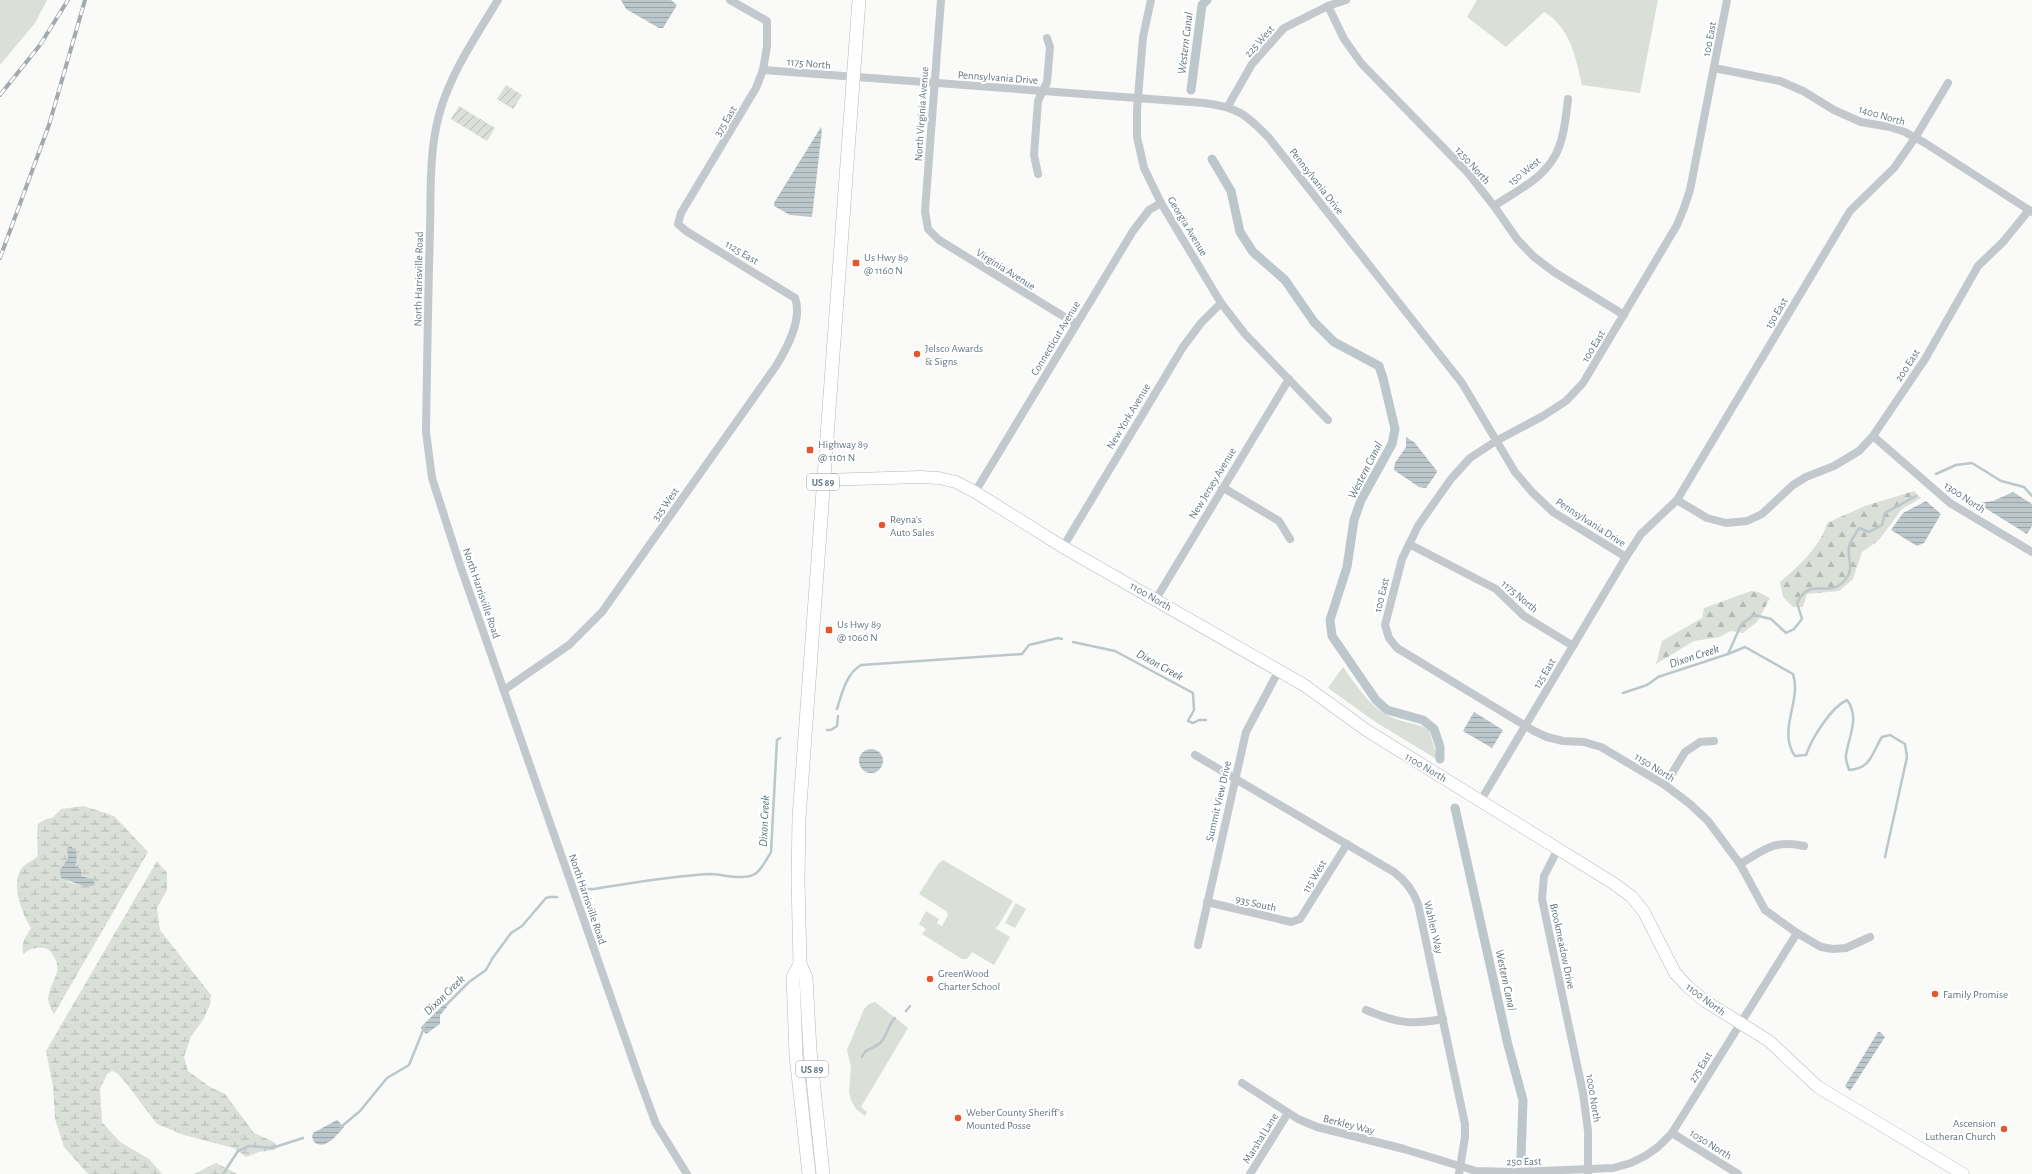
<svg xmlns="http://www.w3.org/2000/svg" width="2032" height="1174" font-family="'Alegreya Sans',sans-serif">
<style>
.green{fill:#dadfd7}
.forest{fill:url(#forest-firs)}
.wetland{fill:url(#wetland-marsh);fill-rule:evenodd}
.garden{fill:url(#garden-furrows)}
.water{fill:url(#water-rules)}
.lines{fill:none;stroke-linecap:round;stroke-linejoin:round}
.stream{stroke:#bbc7cb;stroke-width:2.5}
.canal{stroke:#bbc7cb;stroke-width:9}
.secondary-casing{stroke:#b3babf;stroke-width:13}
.primary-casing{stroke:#b5babe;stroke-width:14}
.street{stroke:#c3c8cc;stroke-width:8}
.secondary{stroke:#fff;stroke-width:12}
.primary{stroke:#fff;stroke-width:13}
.rail-casing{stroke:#a2aab0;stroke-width:4}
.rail{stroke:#fff;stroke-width:2.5;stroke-dasharray:8;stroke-linecap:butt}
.poi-dot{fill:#e4572e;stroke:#fff;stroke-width:1.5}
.labels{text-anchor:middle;stroke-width:4;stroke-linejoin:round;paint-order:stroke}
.shield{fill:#fff;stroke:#939fa8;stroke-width:1}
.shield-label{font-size:10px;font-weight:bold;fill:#657683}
.street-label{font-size:11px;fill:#657683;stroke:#fff}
.poi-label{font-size:11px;fill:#657683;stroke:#fff;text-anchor:start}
.water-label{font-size:12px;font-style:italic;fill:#60757c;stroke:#fff}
</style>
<defs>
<pattern id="forest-firs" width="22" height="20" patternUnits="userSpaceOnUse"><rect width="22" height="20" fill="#dadfd7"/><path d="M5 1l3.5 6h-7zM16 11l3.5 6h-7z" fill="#b4b9b4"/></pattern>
<pattern id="wetland-marsh" width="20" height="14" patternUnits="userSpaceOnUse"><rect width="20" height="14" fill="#dadfd7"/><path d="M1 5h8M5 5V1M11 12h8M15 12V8" fill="none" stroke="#b4b9b4"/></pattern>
<pattern id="garden-furrows" width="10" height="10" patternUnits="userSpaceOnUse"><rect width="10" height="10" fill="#dadfd7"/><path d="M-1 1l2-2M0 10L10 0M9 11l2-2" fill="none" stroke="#b4b9b4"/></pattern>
<pattern id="water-rules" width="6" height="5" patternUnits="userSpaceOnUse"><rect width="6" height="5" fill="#bbc7cb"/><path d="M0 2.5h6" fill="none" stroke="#9ca6aa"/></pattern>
</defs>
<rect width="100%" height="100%" fill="#fafaf8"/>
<g class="green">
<path d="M 0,0 L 47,0 L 35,23 L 0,65 Z"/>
<path d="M 1477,0 L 1658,0 L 1640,93 L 1582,85 C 1576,58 1570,27 1544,12 L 1506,47 L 1467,17 Z"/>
<path d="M 1343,667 C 1357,686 1370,708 1393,718 C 1405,723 1418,723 1429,730 L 1438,760 L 1377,723 L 1328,688 Z"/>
<path d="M 943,860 L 1013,901 L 998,926 L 995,928 L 1010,937 L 994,965 L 972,952 L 967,959 L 962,959 L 922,934 L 926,929 L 919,924 L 926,911 L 939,919 L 937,923 L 942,926 L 948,915 L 946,911 L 919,894 L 938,864 Z"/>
<path d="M 1016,903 L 1026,909 L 1015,928 L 1005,923 Z"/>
<path d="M 875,1002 L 908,1028 L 861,1107 L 867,1112 L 865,1116 L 856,1109 L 851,1100 L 849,1092 L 851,1067 L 847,1050 L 864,1009 L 869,1004 Z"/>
</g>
<g class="forest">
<path d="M 1914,491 L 1921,498 L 1902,509 L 1879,540 L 1862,552 L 1853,579 L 1839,591 L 1807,594 L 1803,607 L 1793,607 L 1783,597 L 1780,582 C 1798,567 1821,546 1827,523 L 1865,506 Z"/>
<path d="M 1751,591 L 1758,592 L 1770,598 L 1757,622 L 1743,633 L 1730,631 L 1720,637 L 1694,641 L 1656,664 L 1662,641 L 1702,618 L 1704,608 Z"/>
</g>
<g class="wetland">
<path d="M 84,806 L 114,816 L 148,852 L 54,1014 C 50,1008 47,1000 49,993 C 54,976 64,970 51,952 C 48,948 43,947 38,948 C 32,948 28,950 24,954 L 23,953 C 21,943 26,936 31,928 C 22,914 10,883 22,868 C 27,862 34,861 38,855 L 37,834 L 38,824 L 46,819 L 52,818 L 61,809 ZM 67,849 L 76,862 L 77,867 L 80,868 L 81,876 L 89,877 L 83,886 L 68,882 L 61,868 L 68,858 Z"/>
<path d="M 157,861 L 167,873 L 167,890 L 157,908 L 160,930 L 211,995 L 210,1005 L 203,1020 L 191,1036 L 184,1057 L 188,1071 L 210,1087 L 225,1094 L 254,1133 L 274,1142 L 277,1147 L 274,1150 L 259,1152 L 246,1157 L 234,1148 L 184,1135 L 157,1124 L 126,1083 L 117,1073 L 112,1071 L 107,1074 L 100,1089 L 102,1122 L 120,1142 L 149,1159 L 162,1174 L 88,1174 L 64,1147 L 55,1119 L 53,1086 L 46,1051 Z"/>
<path d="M 216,1163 L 237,1174 L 194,1174 Z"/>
</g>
<g class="garden">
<path d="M 506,85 L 522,95 L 513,109 L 497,99 Z"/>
<path d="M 459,106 L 495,128 L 487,141 L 451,119 Z"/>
</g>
<g class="water">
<path d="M 621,0 L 671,0 L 677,5 L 663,28 L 659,28 L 626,9 Z"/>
<path d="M 821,127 L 822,130 L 812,217 L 790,215 L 774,206 L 774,203 Z"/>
<path d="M 1406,437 L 1414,442 L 1437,471 L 1436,474 L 1426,488 L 1419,487 L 1394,470 L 1395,463 L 1406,447 Z"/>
<path d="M 2013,492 L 2032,504 L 2032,526 L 2027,534 L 1977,503 L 1993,501 Z"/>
<path d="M 1926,501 L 1941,514 L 1924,543 L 1917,546 L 1891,530 L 1903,513 Z"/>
<path d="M 1474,712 L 1503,730 L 1492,748 L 1463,731 Z"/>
<circle cx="871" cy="761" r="12"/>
<path d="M 70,846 C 78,850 77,858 76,866 L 81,869 L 81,876 L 93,879 L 95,884 L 93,886 L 83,886 L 61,878 L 60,870 L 68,858 L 67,849 Z"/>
<path d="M 444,1004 L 447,1007 L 440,1015 L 440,1024 L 426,1034 L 421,1028 L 422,1026 Z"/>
<path d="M 1878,1032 L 1880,1032 L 1885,1037 L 1850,1091 L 1845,1086 Z"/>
<path d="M 337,1120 L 344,1127 C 337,1135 325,1151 314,1142 L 312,1137 L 313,1133 Z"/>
</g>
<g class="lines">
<g class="stream">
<path d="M 1936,474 L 1956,465 L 1972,463 L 2001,481 L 2024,487 L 2032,496"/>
<path d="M 1073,642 L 1115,651 L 1193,693 L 1194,710 L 1188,721 L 1193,723 L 1199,720 L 1206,720"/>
<path d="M 1728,654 L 1745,647 L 1793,674 C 1802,701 1777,730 1795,756 L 1806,755 C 1812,738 1831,707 1847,700 C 1860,717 1849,736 1846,755 C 1845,760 1848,765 1849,770 C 1872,768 1871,754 1882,737 L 1890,735 L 1905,744 L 1907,757 L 1885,857"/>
<path d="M 1623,693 L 1647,685 L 1658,677 L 1728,654 L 1741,625 L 1754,615 L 1771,619 L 1786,633 L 1794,629 L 1802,619 L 1797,603 C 1811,575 1828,600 1845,580 C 1855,569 1847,559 1849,547 C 1849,542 1856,534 1859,528 L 1869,532 L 1882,525 L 1885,513 L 1916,496"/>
<path d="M 837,709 C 842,693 846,674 861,665 L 1022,654 L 1029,645 L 1058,638 L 1062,639"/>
<path d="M 827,730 L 831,730 L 837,726 L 838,716"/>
<path d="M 585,889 L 594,889 C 632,883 671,876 709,874 C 723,874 742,881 755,874 C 762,869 767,859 771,852 L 777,740 L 780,738"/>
<path d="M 445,1006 L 469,982 L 486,970 L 492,959 L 511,933 L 522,926 L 546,898 L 550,897 L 557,897"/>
<path d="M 906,1011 L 910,1006"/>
<path d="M 862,1057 C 865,1048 874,1049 880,1043 C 887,1036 888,1025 895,1018"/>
<path d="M 341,1127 L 360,1111 L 387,1078 L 409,1065 L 424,1028"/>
<path d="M 223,1174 L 238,1151 L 249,1146 L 272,1148 L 303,1138"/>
</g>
<g class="canal">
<path d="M 1191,90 L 1202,5 L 1207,0"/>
<path d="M 1212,159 L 1231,191 L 1240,232 L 1253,252 L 1285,280 L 1314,322 L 1334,342 L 1379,366 L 1383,378 L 1395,429 L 1392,444 L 1361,500 L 1354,520 L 1347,567 L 1330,620 L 1332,636 L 1376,700 L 1387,710 L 1423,720 L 1434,729 L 1440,747 L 1440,759"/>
<path d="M 1455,808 L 1508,1045 L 1523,1100 L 1521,1158"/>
</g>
<defs>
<path id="secondary" d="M 823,480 L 920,477 L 939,478 L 956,482 L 975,492 L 1063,547 L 1304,685 L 1366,730 L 1613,883 L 1632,897 L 1644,912 L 1675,973 L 1688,987 L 1705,1001 L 1769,1041 L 1818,1087 L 1963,1174"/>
<g id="primary">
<path d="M 800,964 L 793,977 L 796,1055 L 809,1174"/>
<path d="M 823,1174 L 810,1051 L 806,978 L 800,964 L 798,880 L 799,818 L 859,0"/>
</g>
</defs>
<use href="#secondary" class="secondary-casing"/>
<use href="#primary" class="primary-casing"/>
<g class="street">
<path d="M 498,0 C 476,36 450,74 439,115 C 429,152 431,192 430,230 C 428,297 427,365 426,432 L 432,478 L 460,565 L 639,1078 L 656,1124 L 687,1174"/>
<path d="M 941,0 L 925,211 L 928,229 L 939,240 L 1076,324"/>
<path d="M 1151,0 L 1143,37 L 1137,109 L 1137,137 L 1144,168 L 1161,203 L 1221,303 L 1245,334 L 1328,420"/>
<path d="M 1727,0 L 1690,190 L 1684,208 L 1677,225 L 1583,383 L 1566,401 L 1543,416 L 1496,441 L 1470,458 L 1451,479 L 1434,503 L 1418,526 L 1402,559 L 1385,625 L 1389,638 L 1397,648 L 1534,731 L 1547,737 L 1563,741 L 1584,742 L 1601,747 L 1665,785 L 1690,804 L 1708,821 L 1740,864 L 1765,910 L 1797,933 L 1821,947 L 1833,949 L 1846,948 L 1870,937"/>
<path d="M 1328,6 L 1344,39 L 1361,63 L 1468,173 L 1494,206 L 1517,239 L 1533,256 L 1554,272 L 1624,315"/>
<path d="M 1714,68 L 1780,81 L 1803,91 L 1834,110 L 1861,122 L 1890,127 L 1905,132 L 1925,143 L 2032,212"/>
<path d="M 763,70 L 1204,103 C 1237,107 1246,114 1269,138 L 1462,383 L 1515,472 L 1532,492 L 1553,512 L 1626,557"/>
<path d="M 1228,106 L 1252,64 L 1284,28 L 1328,6 L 1346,0"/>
<path d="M 1038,174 L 1034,155 L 1038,101 L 1047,82 L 1050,47 L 1047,38"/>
<path d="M 1494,206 C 1518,190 1549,176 1559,147 C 1565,132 1566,115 1568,99"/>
<path d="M 1873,436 L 1950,503 L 2032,552"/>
<path d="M 1222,487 L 1279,521 L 1290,539"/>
<path d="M 975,492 L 1133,231 L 1149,210 L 1161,203"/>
<path d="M 1677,500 L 1707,518 L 1726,523 L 1747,521 L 1762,514 L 1793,485 L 1806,477 L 1834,466 L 1859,451 L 1873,436 L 1925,359 L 1978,266 L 2003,242 L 2029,210"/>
<path d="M 1409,544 L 1496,589 L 1524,616 L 1573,646"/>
<path d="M 1063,547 L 1183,347 L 1201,323 L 1221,303"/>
<path d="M 1156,599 L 1289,379"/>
<path d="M 504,690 L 569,645 L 602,612 L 776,366 C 787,348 803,319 795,298 L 686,231 L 678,224 L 681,213 L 756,88 L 763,70 L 767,46 L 767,21 L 730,0"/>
<path d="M 1195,755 L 1394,872 C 1406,881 1413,890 1418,904 L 1465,1124 L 1465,1137 L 1459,1174"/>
<path d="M 1665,785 L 1685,752 L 1700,742 L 1714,741"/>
<path d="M 1481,800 L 1626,557 L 1641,534 L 1677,500 L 1850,211 L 1894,168 L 1915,138 L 1948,83"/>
<path d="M 1558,849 L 1544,876 L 1542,899 L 1583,1093 L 1588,1131 L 1588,1173"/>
<path d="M 1740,864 C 1764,850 1775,839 1804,846"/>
<path d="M 1207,902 L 1291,922 L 1300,919 L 1347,844"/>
<path d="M 1198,945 L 1246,732 L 1279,670"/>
<path d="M 1366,1010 C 1397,1023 1410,1025 1443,1019"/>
<path d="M 1242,1083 L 1298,1119 L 1317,1127 L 1404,1149 L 1476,1171 L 1515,1172 L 1613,1168 L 1631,1163 L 1645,1156 L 1658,1147 L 1672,1133 L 1797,933"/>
<path d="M 1672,1133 L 1738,1174"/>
<path d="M 1250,1174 L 1288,1113"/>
</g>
<use href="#secondary" class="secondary"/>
<use href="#primary" class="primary"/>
<defs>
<g id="rail">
<path d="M 0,95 L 40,45 L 68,0"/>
<path d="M 0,258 L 49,125 L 85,0"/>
</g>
</defs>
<use href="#rail" class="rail-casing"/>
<use href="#rail" class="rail"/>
</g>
<g class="poi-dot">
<rect x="852" y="259" width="8" height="8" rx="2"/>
<circle cx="917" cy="354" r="4"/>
<rect x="806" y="446" width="8" height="8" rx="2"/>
<circle cx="882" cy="525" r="4"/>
<rect x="825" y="626" width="8" height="8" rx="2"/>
<circle cx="930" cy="979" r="4"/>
<circle cx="1935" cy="994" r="4"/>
<circle cx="958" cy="1118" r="4"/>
<circle cx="2004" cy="1129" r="4"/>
</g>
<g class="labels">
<g class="shield">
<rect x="807" y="474" width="32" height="16" rx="3"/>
<rect x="796" y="1061" width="32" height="16" rx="3"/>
</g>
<g class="shield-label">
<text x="823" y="486">US 89</text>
<text x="812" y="1073">US 89</text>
</g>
<g class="street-label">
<text transform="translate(1709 39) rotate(-79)" y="4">100 East</text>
<text transform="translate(1259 41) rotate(-48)" y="4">225 West</text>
<text transform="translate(809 63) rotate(5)" y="4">1175 North</text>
<text transform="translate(998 77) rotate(4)" y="4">Pennsylvania Drive</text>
<text transform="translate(921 114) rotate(-86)" y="4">North Virginia Avenue</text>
<text transform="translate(1882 115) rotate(16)" y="4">1400 North</text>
<text transform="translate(725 121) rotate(-59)" y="4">375 East</text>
<text transform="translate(1473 165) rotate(48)" y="4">1250 North</text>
<text transform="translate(1524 171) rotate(-39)" y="4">150 West</text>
<text transform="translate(1317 181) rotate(52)" y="4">Pennsylvania Drive</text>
<text transform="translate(1188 226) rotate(59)" y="4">Georgia Avenue</text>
<text transform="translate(742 252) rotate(31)" y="4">1125 East</text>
<text transform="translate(1006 269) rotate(32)" y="4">Virginia Avenue</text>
<text transform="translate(418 279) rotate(-89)" y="4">North Harrisville Road</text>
<text transform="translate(1776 313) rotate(-59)" y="4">150 East</text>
<text transform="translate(1055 338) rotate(-59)" y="4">Connecticut Avenue</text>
<text transform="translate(1593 346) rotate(-59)" y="4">100 East</text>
<text transform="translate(1907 365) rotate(-57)" y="4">200 East</text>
<text transform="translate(1128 416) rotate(-59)" y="4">New York Avenue</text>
<text transform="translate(1212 483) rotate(-59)" y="4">New Jersey Avenue</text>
<text transform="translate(1965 497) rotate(34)" y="4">1300 North</text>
<text transform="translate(665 504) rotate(-55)" y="4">325 West</text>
<text transform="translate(1591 522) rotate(33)" y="4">Pennsylvania Drive</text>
<text transform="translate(482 593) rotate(71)" y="4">North Harrisville Road</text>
<text transform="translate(1381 595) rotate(-76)" y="4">100 East</text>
<text transform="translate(1151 596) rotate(30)" y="4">1100 North</text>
<text transform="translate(1520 596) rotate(40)" y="4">1175 North</text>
<text transform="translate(1544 673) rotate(-59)" y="4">125 East</text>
<text transform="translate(1426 767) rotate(31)" y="4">1100 North</text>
<text transform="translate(1655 767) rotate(32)" y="4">1150 North</text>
<text transform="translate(1218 801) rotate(-77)" y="4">Summit View Drive</text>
<text transform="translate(1314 876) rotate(-59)" y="4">115 West</text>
<text transform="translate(588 899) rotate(71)" y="4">North Harrisville Road</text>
<text transform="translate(1256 903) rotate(13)" y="4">935 South</text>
<text transform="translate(1434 927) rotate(77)" y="4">Wahlen Way</text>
<text transform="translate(1563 946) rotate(78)" y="4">Brookmeadow Drive</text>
<text transform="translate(1706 999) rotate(37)" y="4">1100 North</text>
<text transform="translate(1700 1067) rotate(-58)" y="4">275 East</text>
<text transform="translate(1594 1098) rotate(81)" y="4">1000 North</text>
<text transform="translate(1349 1124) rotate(14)" y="4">Berkley Way</text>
<text transform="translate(1260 1138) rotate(-58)" y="4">Marshal Lane</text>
<text transform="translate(1711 1144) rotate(32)" y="4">1050 North</text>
<text transform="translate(1524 1161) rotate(-1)" y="4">250 East</text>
</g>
<g class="poi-label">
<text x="864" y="261">Us Hwy 89<tspan x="864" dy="13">@ 1160 N</tspan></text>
<text x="925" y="352">Jelsco Awards<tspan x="925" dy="13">&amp; Signs</tspan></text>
<text x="818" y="448">Highway 89<tspan x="818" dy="13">@ 1101 N</tspan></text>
<text x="890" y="523">Reyna's<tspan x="890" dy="13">Auto Sales</tspan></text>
<text x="837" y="628">Us Hwy 89<tspan x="837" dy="13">@ 1060 N</tspan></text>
<text x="938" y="977">GreenWood<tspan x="938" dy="13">Charter School</tspan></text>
<text x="1943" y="998">Family Promise</text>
<text x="966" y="1116">Weber County Sheriff's<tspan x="966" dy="13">Mounted Posse</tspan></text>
<text x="1996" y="1127" text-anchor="end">Ascension<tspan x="1996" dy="13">Lutheran Church</tspan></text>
</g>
<g class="water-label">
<text transform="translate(1185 43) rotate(-83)" y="4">Western Canal</text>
<text transform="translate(1365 470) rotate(-63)" y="4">Western Canal</text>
<text transform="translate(1694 656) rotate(-18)" y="4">Dixon Creek</text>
<text transform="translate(1160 665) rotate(29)" y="4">Dixon Creek</text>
<text transform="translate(764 821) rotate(-87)" y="4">Dixon Creek</text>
<text transform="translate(1506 980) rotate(78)" y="4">Western Canal</text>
<text transform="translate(444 995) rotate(-44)" y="4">Dixon Creek</text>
</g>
</g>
</svg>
